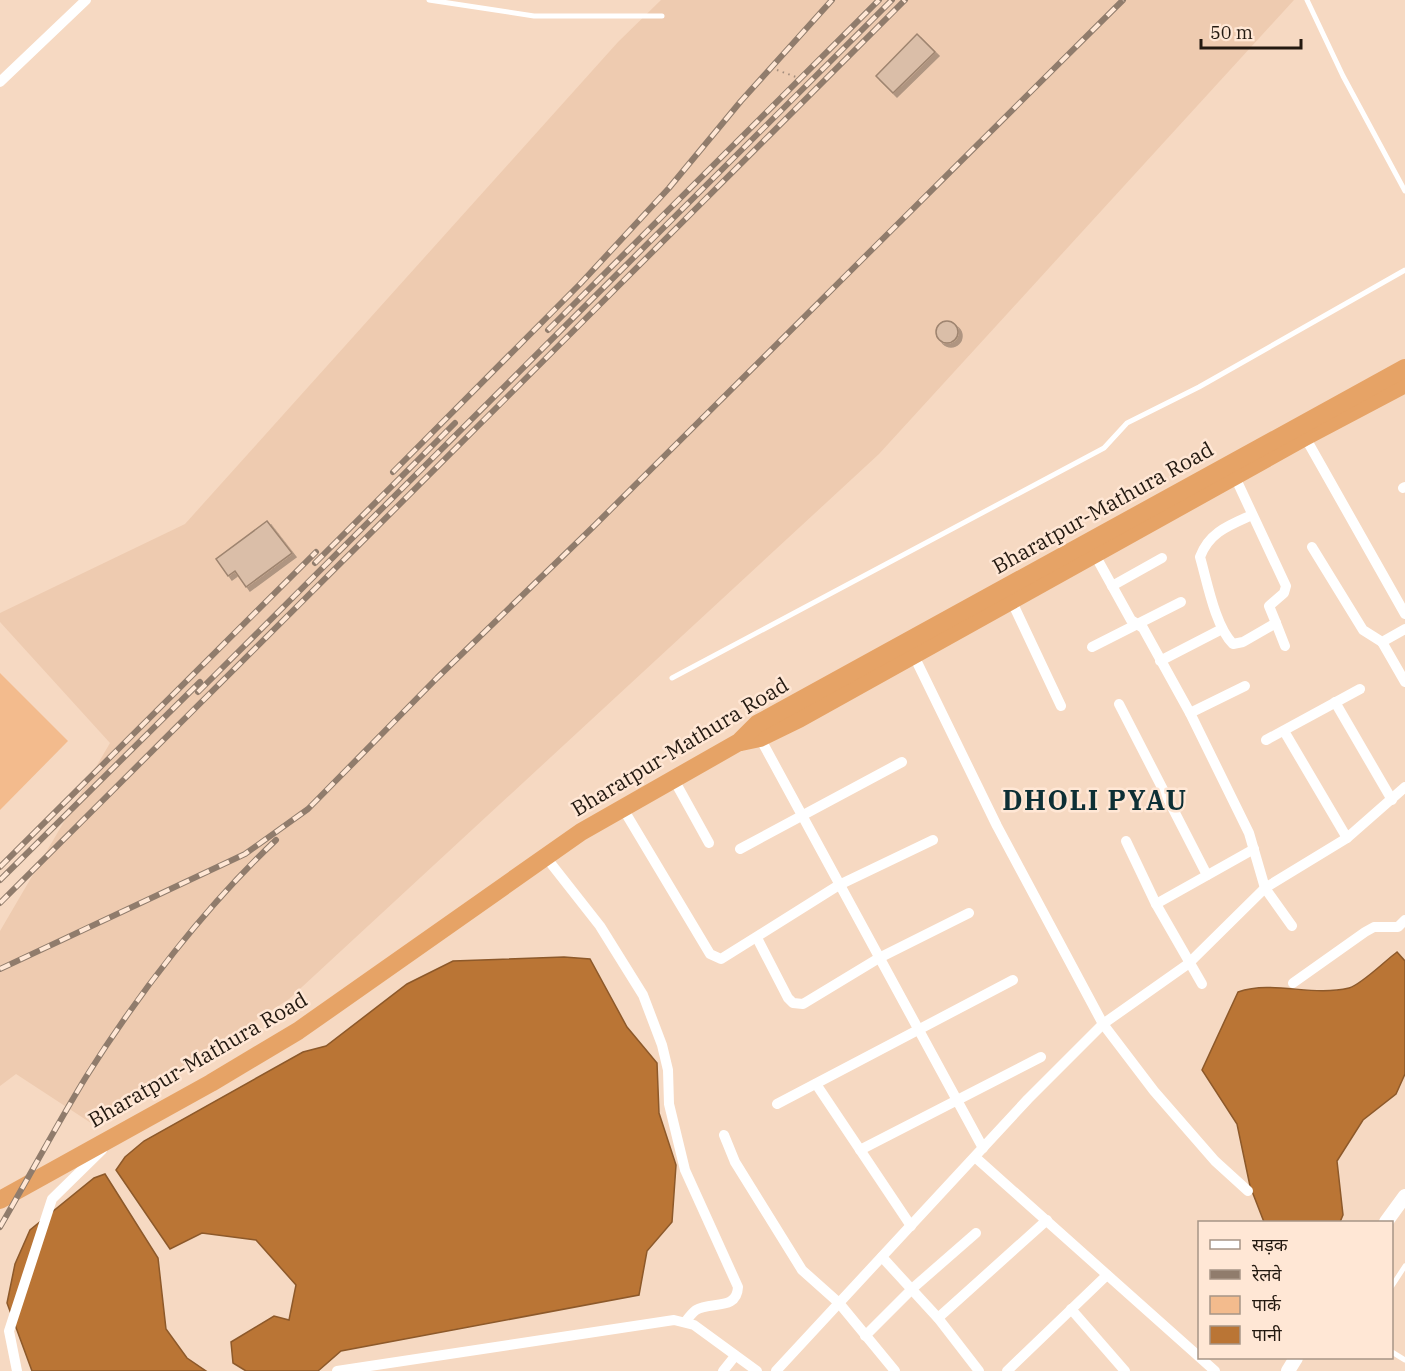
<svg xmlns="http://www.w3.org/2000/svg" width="1405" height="1371" font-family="'IBM Plex Serif','Noto Sans Devanagari',serif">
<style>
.built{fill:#eecbb0}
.green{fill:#f3bb8d}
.water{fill:#ba7535;stroke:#8d592a;stroke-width:1.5}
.building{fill:#dabea8;stroke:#9e846f;stroke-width:1.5;filter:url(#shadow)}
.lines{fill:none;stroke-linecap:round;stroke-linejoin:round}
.path{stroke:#a48e7d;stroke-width:2;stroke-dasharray:1.5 4.5;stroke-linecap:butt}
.service{stroke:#fff;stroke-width:5}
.minor{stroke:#fff;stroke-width:10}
.tertiary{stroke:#fff;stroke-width:14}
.trunk{stroke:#e6a366;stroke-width:18}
.rail-casing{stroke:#907c6c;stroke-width:6}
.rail{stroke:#ffe7d5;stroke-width:4;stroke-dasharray:11;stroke-linecap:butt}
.labels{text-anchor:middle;stroke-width:5;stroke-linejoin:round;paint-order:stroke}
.street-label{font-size:21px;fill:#231910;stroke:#ffe7d5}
.district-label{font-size:27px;font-weight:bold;letter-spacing:1.5px;fill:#0d2f35;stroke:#ffe7d5}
</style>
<defs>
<filter id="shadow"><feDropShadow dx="4" dy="4" stdDeviation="0" flood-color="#0004"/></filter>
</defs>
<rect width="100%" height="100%" fill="#f6d9c2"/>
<path class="built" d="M 661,0 L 1294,0 L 879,454 L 289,999 L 94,1125 L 16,1074 L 0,1086 L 0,931 L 110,743 L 0,622 L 0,613 L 185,524 L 618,42 Z"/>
<path class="green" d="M 0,673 L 68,741 L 0,810 Z"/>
<g class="water">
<path d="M 1397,952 L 1405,961 L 1405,1074 L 1396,1094 L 1363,1120 L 1337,1161 L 1343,1215 L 1340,1222 L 1264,1222 L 1250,1186 L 1237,1124 L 1202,1070 L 1238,992 C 1274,980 1311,997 1349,988 C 1361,985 1386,960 1397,952 Z"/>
<path d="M 564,957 L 590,959 L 627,1027 L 657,1063 L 659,1113 L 676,1165 L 672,1222 L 647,1251 L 639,1295 L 341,1351 L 318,1371 L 246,1371 L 233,1363 L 231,1342 L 274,1316 L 289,1320 L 296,1285 L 256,1240 L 202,1233 L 170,1249 L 116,1170 L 125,1157 L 144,1141 L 303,1052 L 326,1046 L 407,984 L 453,961 Z"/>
<path d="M 105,1174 L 158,1258 L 166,1329 L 187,1358 L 206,1371 L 32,1371 L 7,1303 L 15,1264 L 30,1230 L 94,1178 Z"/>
</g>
<g class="building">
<path d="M 917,34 L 935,52 L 893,93 L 876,76 Z"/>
<circle cx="947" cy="332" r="11"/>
<path d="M 267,521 L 292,553 L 246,587 L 235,571 L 228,576 L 216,559 Z"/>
</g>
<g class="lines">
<path class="path" d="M 777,70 L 796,77"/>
<g class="service">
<path d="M 429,0 L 534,16 L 662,16"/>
<path d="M 1307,0 L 1343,76 L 1405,191"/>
<path d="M 672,678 L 1104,448 L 1127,423 L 1199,387 L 1405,270"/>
<path d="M 1392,1286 L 1405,1266"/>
<path d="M 1392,1352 L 1405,1360"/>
</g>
<g class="minor">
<path d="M 0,82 L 86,0"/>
<path d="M 1305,437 L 1405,614"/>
<path d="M 1235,477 L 1286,586 L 1284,593 L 1269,606 L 1276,623"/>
<path d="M 1403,488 L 1405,487"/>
<path d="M 1252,515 C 1230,525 1209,532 1200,557 C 1207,581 1215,626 1233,644 L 1243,642 L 1276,623 L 1285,646"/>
<path d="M 1312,547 L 1363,630 L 1382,642 L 1405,629"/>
<path d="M 1095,555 L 1131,620 L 1143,628 L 1190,713 L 1249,833 L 1265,888 L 1292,926"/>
<path d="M 1112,586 L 1162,558"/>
<path d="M 1012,602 L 1061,706"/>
<path d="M 1382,642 L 1405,682"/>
<path d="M 1092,647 L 1181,602"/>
<path d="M 914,656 L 997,826 L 1103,1024 L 1154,1091 L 1215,1161 L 1248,1191"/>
<path d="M 1160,661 L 1222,629"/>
<path d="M 1335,702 L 1392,800"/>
<path d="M 1119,704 L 1207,875"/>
<path d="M 1190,713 L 1245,686"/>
<path d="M 1284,731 L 1347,838"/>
<path d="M 760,738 L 983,1148"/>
<path d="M 1266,740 L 1360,689"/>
<path d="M 673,778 L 709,843"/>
<path d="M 622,807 L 710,954 L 721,959 L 839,885 L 933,840"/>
<path d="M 1126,841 L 1156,904 L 1202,984"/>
<path d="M 740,849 L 902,762"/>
<path d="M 545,856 L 600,926 L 643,995 L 662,1045 L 668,1070 L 669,1104 L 685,1170 L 738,1287 C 737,1311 711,1301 696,1310 C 692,1313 689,1317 686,1321"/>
<path d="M 1156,904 L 1254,849"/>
<path d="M 757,938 L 788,998 L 793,1003 L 803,1004 L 879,958 L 969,913"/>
<path d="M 1293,983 L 1365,932 L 1374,927 L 1398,927 L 1405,920"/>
<path d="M 816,1084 L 911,1226"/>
<path d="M 777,1104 L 1013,980"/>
<path d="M 724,1135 L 735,1162 L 802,1270 L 839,1303 L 895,1371"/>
<path d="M 860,1150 L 1041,1057"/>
<path d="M 975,1157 L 1215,1371"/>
<path d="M 882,1257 L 938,1318 L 979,1371"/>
<path d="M 1071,1309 L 1125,1371"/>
<path d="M 938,1318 L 1047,1220"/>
<path d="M 865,1336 L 913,1288 L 976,1233"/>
<path d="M 17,1371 L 9,1331 L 52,1199 L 102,1150"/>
<path d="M 337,1371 L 674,1320 L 694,1325 L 757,1371"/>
<path d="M 723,1371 L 735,1356"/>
<path d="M 776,1371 L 1028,1099 L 1103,1024 L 1188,964 L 1265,888 L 1347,838 L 1405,787"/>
<path d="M 1007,1371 L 1107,1275"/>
</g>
<g class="tertiary">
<path d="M 1386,1222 L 1405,1196"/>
<path d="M 1288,1371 L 1296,1358"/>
</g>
<g class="trunk">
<path d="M 741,742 L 760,738 L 799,719 L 1305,437 L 1405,384"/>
<path d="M 0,1200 L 211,1083 L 298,1031 L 581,832 L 739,742 L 757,724 L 1405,368"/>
</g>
<defs>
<g id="rail">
<path d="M 548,330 L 879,0"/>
<path d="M 393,472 L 581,283 L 669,188 L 741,101 L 832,0"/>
<path d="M 315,563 L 455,423"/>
<path d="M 198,692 L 892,0"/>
<path d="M 0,867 L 316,552"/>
<path d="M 0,880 L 200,682"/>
<path d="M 0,903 L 905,0"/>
<path d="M 0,969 L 245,854 L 308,809 L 437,678 L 593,527 L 1123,0"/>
<path d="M 0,1227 C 29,1177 56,1126 86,1077 C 138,994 205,907 276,840"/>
</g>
</defs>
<use href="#rail" class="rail-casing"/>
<use href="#rail" class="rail"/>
</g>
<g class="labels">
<g class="street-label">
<text transform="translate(1103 508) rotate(-29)" y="7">Bharatpur-Mathura Road</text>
<text transform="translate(680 747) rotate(-31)" y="7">Bharatpur-Mathura Road</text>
<text transform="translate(198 1060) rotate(-30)" y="7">Bharatpur-Mathura Road</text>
</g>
<g class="district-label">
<text x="1095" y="810">DHOLI PYAU</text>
</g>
</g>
<rect x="1198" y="1221" width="195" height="138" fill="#ffe7d5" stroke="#a79586" stroke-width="1.5"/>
<rect x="1210" y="1240" width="30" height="9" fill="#ffffff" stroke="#a79586" stroke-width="1.5"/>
<text x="1252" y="1251" font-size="18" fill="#231910">सड़क</text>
<rect x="1210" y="1270" width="30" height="9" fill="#907c6c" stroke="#a79586" stroke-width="1.5"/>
<text x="1252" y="1281" font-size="18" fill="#231910">रेलवे</text>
<rect x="1210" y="1296" width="30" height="18" fill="#f3bb8d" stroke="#a79586" stroke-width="1.5"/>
<text x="1252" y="1311" font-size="18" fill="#231910">पार्क</text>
<rect x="1210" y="1326" width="30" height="18" fill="#ba7535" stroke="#a79586" stroke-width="1.5"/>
<text x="1252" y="1341" font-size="18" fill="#231910">पानी</text>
<path d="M1201 39v9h100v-9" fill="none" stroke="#231910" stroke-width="3"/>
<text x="1210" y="39" font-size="18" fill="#231910" stroke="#ffe7d5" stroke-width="4.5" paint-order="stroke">50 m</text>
</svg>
